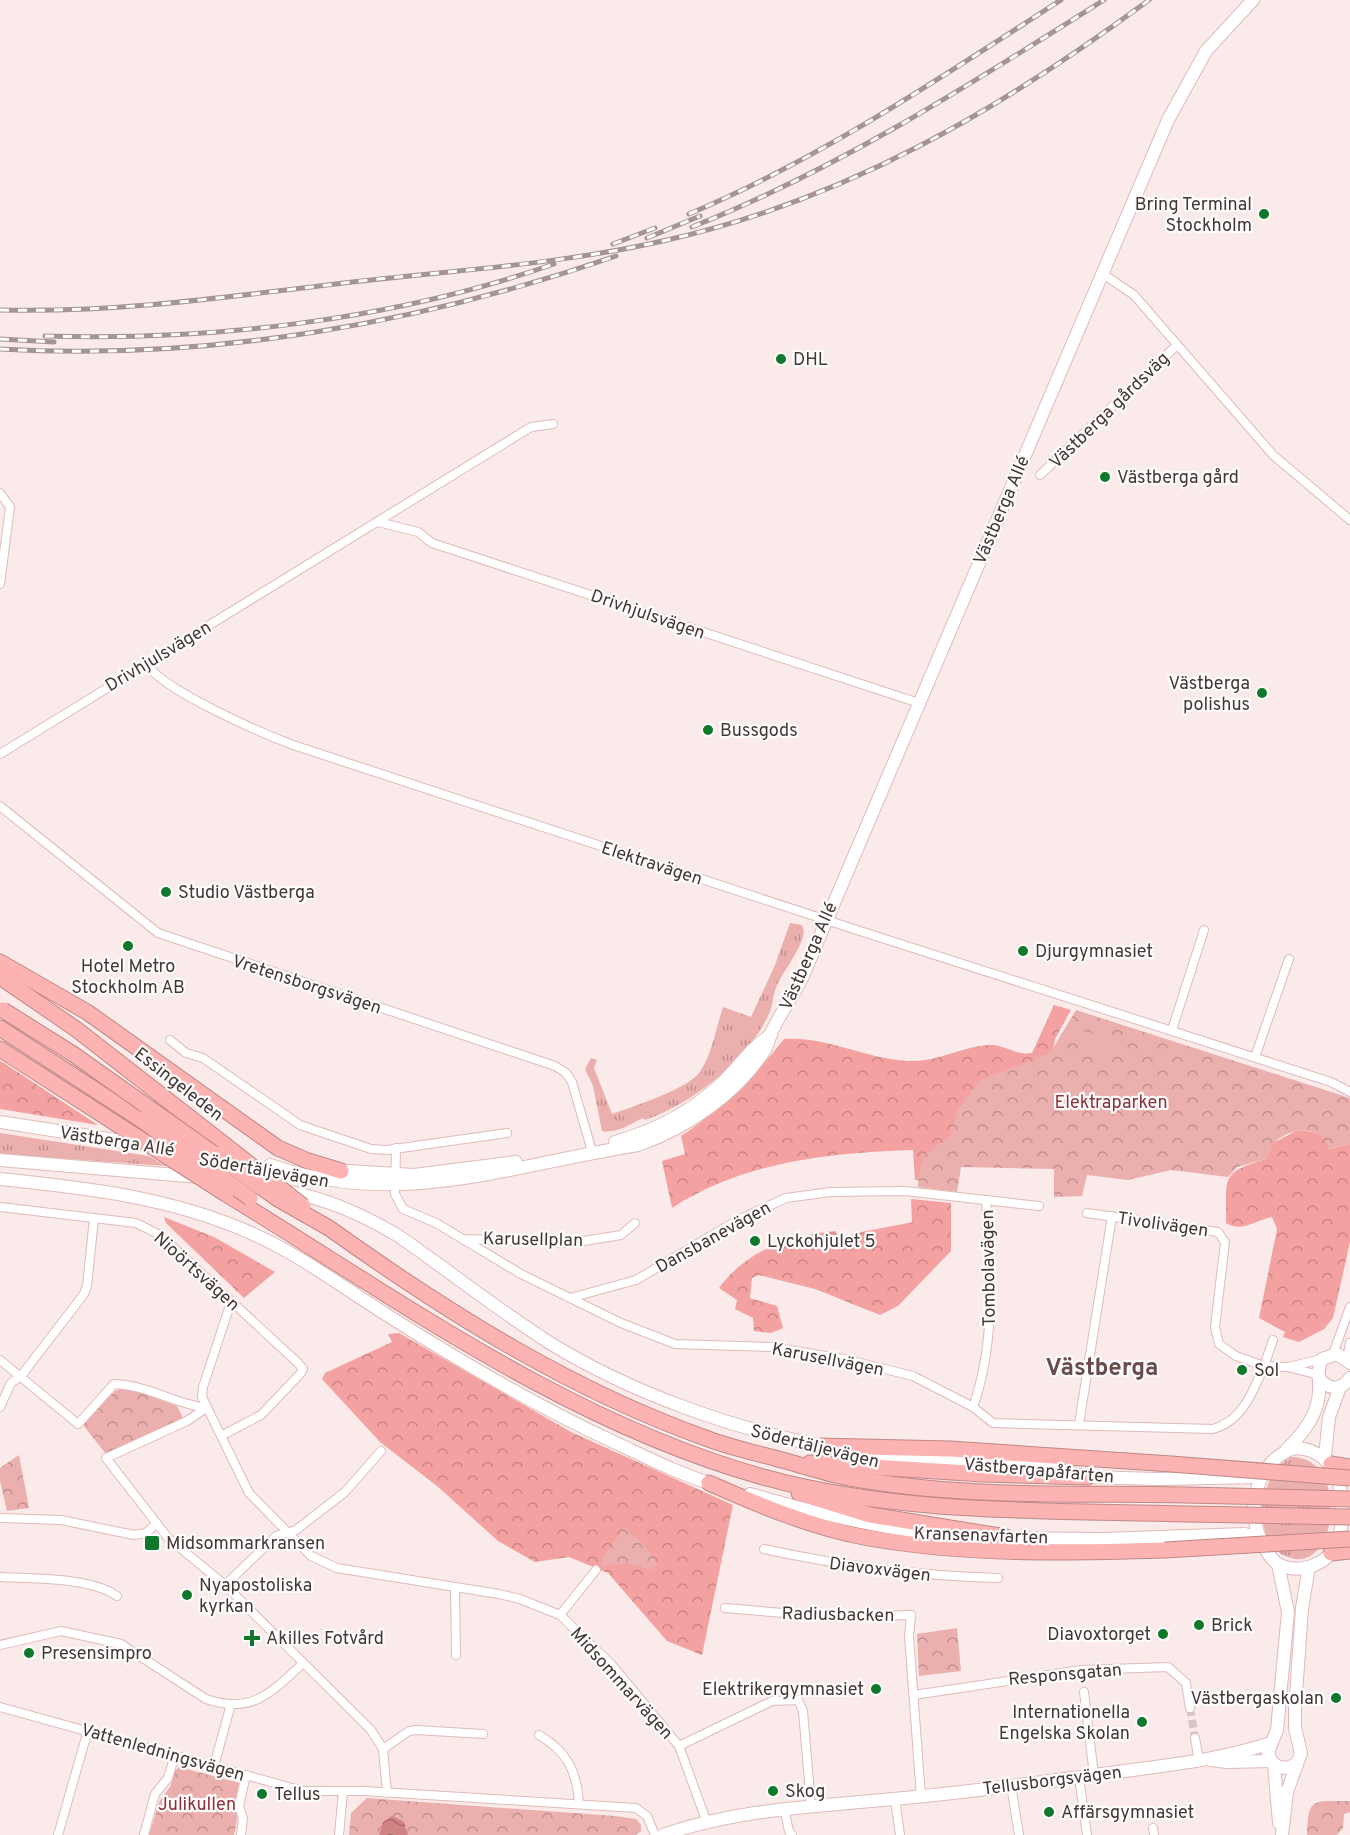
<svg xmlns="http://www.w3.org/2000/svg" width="1350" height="1835" font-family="Overpass,sans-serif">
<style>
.grass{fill:url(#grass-tufts)}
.forest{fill:url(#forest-crowns)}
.park{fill:url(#park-crowns)}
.pitch{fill:#ebafad}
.water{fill:url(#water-waves)}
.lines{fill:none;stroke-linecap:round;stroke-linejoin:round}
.street-tunnel{stroke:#d6c7c6;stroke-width:8;stroke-dasharray:8 4;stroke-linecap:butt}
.street-casing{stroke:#dfbbb9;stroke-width:10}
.secondary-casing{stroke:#dfbbb9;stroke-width:14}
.highway-casing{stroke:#bd8886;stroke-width:17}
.street{stroke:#fff;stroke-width:8}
.secondary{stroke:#fff;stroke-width:12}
.highway{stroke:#fdb3b1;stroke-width:15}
.rail-casing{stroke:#a49594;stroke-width:5}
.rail{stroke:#fcfcfc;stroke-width:3;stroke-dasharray:9;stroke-linecap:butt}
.highway-bridge-casing{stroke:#bd8886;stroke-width:17;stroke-linecap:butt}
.highway-bridge{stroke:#fdb3b1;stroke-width:15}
.poi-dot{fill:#0f782b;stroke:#fcfcfc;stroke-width:2}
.labels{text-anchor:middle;stroke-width:4.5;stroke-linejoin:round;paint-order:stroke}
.poi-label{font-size:18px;fill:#453736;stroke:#fcfcfc;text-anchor:start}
.street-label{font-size:18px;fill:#453736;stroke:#fcfcfc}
.park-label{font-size:18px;fill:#8d3035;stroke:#fcfcfc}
.district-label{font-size:24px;font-weight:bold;fill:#6a4c4b;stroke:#fcfcfc}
</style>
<defs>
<pattern id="grass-tufts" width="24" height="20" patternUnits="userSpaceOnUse" patternTransform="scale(1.5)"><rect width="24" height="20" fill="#ebafad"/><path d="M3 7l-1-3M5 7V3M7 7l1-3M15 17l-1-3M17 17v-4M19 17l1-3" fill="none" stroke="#c08f8e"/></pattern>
<pattern id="forest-crowns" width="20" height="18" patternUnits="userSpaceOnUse" patternTransform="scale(1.5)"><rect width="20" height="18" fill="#f3a2a1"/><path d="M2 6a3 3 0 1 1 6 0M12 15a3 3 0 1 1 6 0" fill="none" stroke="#c78584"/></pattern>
<pattern id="park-crowns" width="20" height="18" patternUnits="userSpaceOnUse" patternTransform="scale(1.5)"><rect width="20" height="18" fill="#ebafad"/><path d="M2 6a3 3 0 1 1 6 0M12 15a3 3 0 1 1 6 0" fill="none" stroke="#c08f8e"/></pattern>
<pattern id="water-waves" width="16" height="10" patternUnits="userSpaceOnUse" patternTransform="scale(1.5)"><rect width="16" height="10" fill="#d08382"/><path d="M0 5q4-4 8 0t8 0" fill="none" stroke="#ab6c6b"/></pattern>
</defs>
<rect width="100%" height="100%" fill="#faebea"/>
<g class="grass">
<path d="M 790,923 L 802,925 L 804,931 C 802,950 783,970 776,988 C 773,995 773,1005 769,1014 C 747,1061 693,1103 645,1120 L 643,1118 C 632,1123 617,1134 602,1131 L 593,1086 L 585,1069 L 591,1058 L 597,1060 L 594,1068 L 612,1114 C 632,1107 687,1089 699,1073 C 712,1055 716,1028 723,1007 L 751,1017 L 775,965 Z"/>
<path d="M 0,1133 L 149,1156 L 166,1166 L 0,1154 Z"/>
<path d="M 1291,1457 C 1350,1456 1338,1572 1291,1558 C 1285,1556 1279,1554 1275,1549 C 1252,1523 1262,1473 1291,1457 Z"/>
</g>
<g class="forest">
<path d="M 1054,1005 L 1071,1010 L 1055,1039 L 1050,1067 L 963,1155 L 953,1184 L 915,1180 L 913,1150 C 828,1153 745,1161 672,1208 L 662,1161 L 685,1154 L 681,1136 C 722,1109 754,1077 784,1039 C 822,1036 859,1055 897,1060 C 936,1065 952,1049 987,1045 C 1002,1043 1016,1056 1032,1053 Z"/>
<path d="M 0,1061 L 4,1063 L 98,1125 L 0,1109 Z"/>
<path d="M 1298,1130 C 1314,1132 1324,1131 1329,1149 L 1350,1144 L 1350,1242 L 1333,1318 L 1324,1329 L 1299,1342 L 1283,1337 L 1285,1332 L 1259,1318 L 1277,1229 L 1272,1217 C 1256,1220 1241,1233 1226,1223 C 1227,1177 1219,1173 1266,1159 L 1273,1143 Z"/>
<path d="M 911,1199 L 951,1203 L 951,1251 L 898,1306 L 880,1315 L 815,1289 L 759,1275 L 752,1278 L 750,1298 L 777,1306 L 783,1328 L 771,1333 L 754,1331 L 753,1318 L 735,1309 L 737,1300 L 719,1288 C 747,1250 790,1235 836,1231 L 838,1238 L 843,1238 C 852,1232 897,1226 912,1222 Z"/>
<path d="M 164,1217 L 214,1237 L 275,1272 L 244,1298 L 166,1223 Z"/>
<path d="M 399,1333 L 571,1432 L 733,1505 L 702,1655 L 667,1641 L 608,1573 L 569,1557 L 535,1562 L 498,1541 L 437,1486 L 380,1442 L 322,1379 L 325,1373 L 392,1342 L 388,1334 Z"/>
</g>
<g class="park">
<path d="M 1076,1010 L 1350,1098 L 1350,1144 L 1328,1149 C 1323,1124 1291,1127 1275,1142 C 1271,1146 1269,1153 1266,1159 L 1237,1167 L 1228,1177 L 1171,1170 L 1128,1180 L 1087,1175 L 1082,1196 L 1054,1197 L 1054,1169 L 961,1167 L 957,1192 L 918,1187 L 920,1167 L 927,1153 L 950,1136 L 957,1111 L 979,1081 L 1050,1053 Z"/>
<path d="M 126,1387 L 177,1406 L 183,1418 L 106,1454 L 83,1425 L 115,1391 Z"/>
<path d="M 19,1455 L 29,1508 L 7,1511 L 0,1481 L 0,1468 Z"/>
<path d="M 624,1528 L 644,1544 L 657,1564 L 651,1570 L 627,1563 L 602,1566 L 603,1557 Z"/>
<path d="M 957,1628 L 961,1671 L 919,1676 L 917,1634 Z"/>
<path d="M 179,1767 L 240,1783 C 237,1801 239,1818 234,1835 L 149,1835 L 160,1800 L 170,1787 L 175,1771 Z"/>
<path d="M 367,1798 L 615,1816 L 636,1819 L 641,1825 L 641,1831 L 636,1835 L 349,1835 L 351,1813 Z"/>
<path d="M 1350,1801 L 1350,1812 L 1344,1814 L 1343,1828 L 1337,1835 L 1307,1835 C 1308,1795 1314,1802 1350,1801 Z"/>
</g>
<path class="pitch" d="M 1083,1031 L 1110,1040 L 1104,1059 L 1077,1050 Z"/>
<path class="water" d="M 392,1816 L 404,1822 L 408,1835 L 379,1835 L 383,1822 Z"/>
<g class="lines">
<path class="street-tunnel" d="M 1190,1708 L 1195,1738"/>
<defs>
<g id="street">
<path d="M 1103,274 L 1134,295 L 1273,455 L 1350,520"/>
<path d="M 1040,475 L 1177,345"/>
<path d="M 0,493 L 10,507 L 0,584"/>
<path d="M 378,522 L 418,532 L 432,543 L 919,703"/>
<path d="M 147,665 C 167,692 259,732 293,745 L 860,931 L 1331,1082 L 1350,1092"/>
<path d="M 0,754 L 531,427 L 553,424"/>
<path d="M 0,806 L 158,933 L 555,1066 L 566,1073 L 572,1082 L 593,1155"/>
<path d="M 1172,1030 L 1204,930"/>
<path d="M 170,1040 L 186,1053 L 203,1058 L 300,1125 L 371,1149 L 387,1150 L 507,1133"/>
<path d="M 1255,1057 L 1289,959"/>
<path d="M 396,1148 L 395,1194 L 403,1209 L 436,1223 L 521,1274 L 621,1323 L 675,1344 L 771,1347 L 844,1359 L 913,1376 L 973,1407 L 993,1423 L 1213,1429 C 1242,1421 1253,1392 1264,1366 L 1288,1367"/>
<path d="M 0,1207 L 136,1223 L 160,1235 L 299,1364 L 303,1369 L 301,1373 L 261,1415 L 221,1436"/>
<path d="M 1087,1213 L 1218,1232 L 1225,1242 L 1215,1327 L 1219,1344 L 1236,1356 L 1264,1366 L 1273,1340"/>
<path d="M 463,1239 L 571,1243 L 621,1235 L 635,1223"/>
<path d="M 570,1298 L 636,1280 L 738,1220 L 786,1198 L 830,1192 L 905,1191 L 1039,1206"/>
<path d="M 231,1302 L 203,1387 L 202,1397 L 249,1493 L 311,1556 L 337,1568 L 499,1594 L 520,1599 L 560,1615 L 612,1665 L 679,1746 L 706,1820"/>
<path d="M 1333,1354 L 1350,1307"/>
<path d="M 1347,1359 L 1350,1343"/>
<path d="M 0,1360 L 78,1424 L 114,1384 C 146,1385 174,1403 206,1408"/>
<path d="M 1319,1375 L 1288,1367 L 1322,1359"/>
<path d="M 0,1407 L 11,1383 L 21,1376 L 84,1294 L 87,1286 L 94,1218"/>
<path d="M 973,1407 C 997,1339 990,1271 986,1200"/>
<path d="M 206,1408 L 187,1421 L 106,1458 L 168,1538 L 225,1585 L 371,1730 L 383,1749 L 387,1793"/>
<path d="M 1079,1424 L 1112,1216"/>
<path d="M 1,1518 L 61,1520 L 134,1535 L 146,1533 L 156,1524"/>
<path d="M 764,1549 C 842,1566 919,1576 998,1578"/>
<path d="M 0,1577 C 33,1579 90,1577 117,1596"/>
<path d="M 225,1585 L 276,1536 L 296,1530 L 345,1492 L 381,1451"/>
<path d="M 455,1587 L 456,1655"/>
<path d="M 725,1608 L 830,1617 L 911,1615 L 909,1636 L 921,1797"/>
<path d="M 560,1615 L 596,1570"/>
<path d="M 0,1645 L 61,1631 L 121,1644 L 206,1699 C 252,1715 272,1692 303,1663"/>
<path d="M 1084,1692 L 1094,1775"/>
<path d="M 914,1695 L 1081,1670 L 1168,1667 L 1186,1683 L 1190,1708"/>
<path d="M 0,1707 L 303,1791 L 364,1791 L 636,1808 L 647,1816 L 655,1835"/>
<path d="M 539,1735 C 568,1752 577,1772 579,1804"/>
<path d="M 1195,1738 L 1199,1761"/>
<path d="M 679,1746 L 772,1701 L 798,1700 L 803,1711 L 811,1806"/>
<path d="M 383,1749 L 409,1731 L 416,1730 L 483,1734"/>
<path d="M 214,1766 L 231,1704"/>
<path d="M 1079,1777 L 1087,1835"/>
<path d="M 1011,1785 L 1019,1835"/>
<path d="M 895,1799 L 900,1835"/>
<path d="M 784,1808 L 789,1831 L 792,1835"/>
<path d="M 1153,1828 L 1154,1835"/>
<path d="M 58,1835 L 88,1730"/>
<path d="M 144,1835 L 155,1794 L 168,1778 L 175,1755"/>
<path d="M 241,1835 L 243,1818 L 239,1806 L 246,1775"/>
<path d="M 339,1835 L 343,1791"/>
</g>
<g id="secondary">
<path d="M 0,1122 L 147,1145"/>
<path d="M 615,1142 C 654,1131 691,1112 721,1084 C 738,1068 751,1047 771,1035"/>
<path d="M 0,1160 L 199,1177"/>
<path d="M 270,1165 C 399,1210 511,1165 638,1145 C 687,1128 738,1093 766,1048 C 768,1044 769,1040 770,1035 C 779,1016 792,997 802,978 L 1168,120 L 1206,51 L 1253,0"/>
<path d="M 333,1170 L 414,1175 L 516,1162"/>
<path d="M 0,1179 C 87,1188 170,1197 251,1233 C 299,1254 342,1287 387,1315 C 461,1362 536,1406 616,1443 C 648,1458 681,1475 716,1485"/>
<path d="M 284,1191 C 326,1198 361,1214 397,1235 C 448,1270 498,1310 550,1343 C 631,1393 733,1429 827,1447"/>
<path d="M 1319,1378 C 1328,1390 1341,1391 1350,1378"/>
<path d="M 1296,1448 C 1342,1450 1350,1507 1337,1544 C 1327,1565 1299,1575 1278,1564 C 1270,1559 1266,1550 1262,1542 C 1244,1509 1258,1457 1296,1448 Z"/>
<path d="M 1286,1450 C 1302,1435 1318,1416 1319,1392 C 1320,1380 1316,1371 1322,1359 L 1337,1354 L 1350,1363"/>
<path d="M 850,1452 L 871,1456 L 1053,1468 L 1088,1477 L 1157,1479 L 1261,1477"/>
<path d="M 1325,1457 L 1329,1417 L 1340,1387"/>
<path d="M 750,1494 C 823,1515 894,1532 971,1538"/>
<path d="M 997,1538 L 1103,1539 L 1244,1534 L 1259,1537"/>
<path d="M 1278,1564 L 1288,1612 L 1277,1730 L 1268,1752 L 1271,1761 L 1278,1767 L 1288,1768 L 1297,1763"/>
<path d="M 1211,1760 L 1227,1762 L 1271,1761"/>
<path d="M 1274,1764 L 1279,1823"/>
<path d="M 663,1835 C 734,1810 807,1807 882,1800 C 955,1794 1029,1784 1102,1774 C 1159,1766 1217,1761 1271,1743"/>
<path d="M 1282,1835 L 1287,1792 L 1301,1753 L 1295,1728 L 1295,1709 L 1302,1608 L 1309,1567"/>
</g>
<g id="highway">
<path d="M 0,962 L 87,1012 L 278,1148 L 308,1161 L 341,1171"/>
<path d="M 0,977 L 76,1029 L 225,1145"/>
<path d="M 0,1028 L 140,1119"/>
<path d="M 0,1049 L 123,1128"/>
<path d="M 226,1194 C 398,1299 566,1422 763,1477 C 901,1515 1046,1510 1188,1514"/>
<path d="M 329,1228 C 448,1313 572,1391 711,1440 C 733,1448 756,1453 778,1459 C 802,1465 826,1474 850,1478 C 960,1498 1075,1493 1187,1495"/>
<path d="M 819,1446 L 950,1449 L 1171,1464"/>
<path d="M 810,1463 L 983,1474 L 1088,1477"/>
<path d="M 1331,1464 L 1350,1467"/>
<path d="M 709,1483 C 761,1506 813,1528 869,1538 C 967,1555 1066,1553 1165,1550"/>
<path d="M 799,1493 L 870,1515 L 1006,1537"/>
<path d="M 1331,1553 L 1350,1551"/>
</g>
</defs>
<use href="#street" class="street-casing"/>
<use href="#secondary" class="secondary-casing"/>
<use href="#highway" class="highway-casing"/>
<use href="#street" class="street"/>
<use href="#secondary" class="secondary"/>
<use href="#highway" class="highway"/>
<defs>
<g id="rail">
<path d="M 689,214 C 822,158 940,78 1061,0"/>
<path d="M 692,227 C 838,169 971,84 1104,0"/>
<path d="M 647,238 L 700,216"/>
<path d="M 613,244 L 655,228"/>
<path d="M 0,310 C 118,313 235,296 352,282 C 457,270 564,264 667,240 C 848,199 1001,109 1149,0"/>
<path d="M 45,336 C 214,341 393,320 554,264"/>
<path d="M 0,339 L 54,342"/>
<path d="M 0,349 C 209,361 419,324 616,256"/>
</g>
</defs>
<use href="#rail" class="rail-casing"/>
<use href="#rail" class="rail"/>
<defs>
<g id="highway-bridge">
<path d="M 3,1010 L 73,1054 L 278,1199 L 329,1228"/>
<path d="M 140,1119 L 250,1198"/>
<path d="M 123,1128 L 226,1194"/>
<path d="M 225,1145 L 303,1206"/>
<path d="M 1171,1464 L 1350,1478"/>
<path d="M 1187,1495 L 1350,1499"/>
<path d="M 1188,1514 L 1350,1517"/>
<path d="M 1165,1550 L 1350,1539"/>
</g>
</defs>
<use href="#highway-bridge" class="highway-bridge-casing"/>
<use href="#highway-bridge" class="highway-bridge"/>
</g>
<g class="poi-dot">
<circle cx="1264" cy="214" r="6"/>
<circle cx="781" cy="359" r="6"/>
<circle cx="1105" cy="477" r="6"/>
<circle cx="1262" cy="693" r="6"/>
<circle cx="708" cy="730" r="6"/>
<circle cx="166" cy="892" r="6"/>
<circle cx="128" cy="946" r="6"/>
<circle cx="1023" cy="951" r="6"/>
<circle cx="755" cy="1241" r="6"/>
<circle cx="1242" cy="1370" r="6"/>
<rect x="144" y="1535" width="16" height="16" rx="3"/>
<circle cx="187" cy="1595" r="6"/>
<circle cx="1199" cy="1625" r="6"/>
<circle cx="1163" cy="1634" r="6"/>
<path d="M249 1629h6v6h6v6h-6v6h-6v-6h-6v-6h6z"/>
<circle cx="29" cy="1653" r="6"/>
<circle cx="876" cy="1689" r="6"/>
<circle cx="1336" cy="1698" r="6"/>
<circle cx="1142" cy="1722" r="6"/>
<circle cx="773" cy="1791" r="6"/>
<circle cx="262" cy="1794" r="6"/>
<circle cx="1049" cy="1812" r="6"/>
</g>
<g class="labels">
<g class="poi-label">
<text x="1252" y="210" text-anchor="end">Bring Terminal<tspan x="1252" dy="21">Stockholm</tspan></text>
<text x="793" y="365">DHL</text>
<text x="1117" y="483">Västberga gård</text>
<text x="1250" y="689" text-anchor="end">Västberga<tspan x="1250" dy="21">polishus</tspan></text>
<text x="720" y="736">Bussgods</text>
<text x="178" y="898">Studio Västberga</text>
<text x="1035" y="957">Djurgymnasiet</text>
<text x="128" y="972" text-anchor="middle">Hotel Metro<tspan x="128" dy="21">Stockholm AB</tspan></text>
<text x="767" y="1247">Lyckohjulet 5</text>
<text x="1254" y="1376">Sol</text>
<text x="166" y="1549">Midsommarkransen</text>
<text x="199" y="1591">Nyapostoliska<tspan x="199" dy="21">kyrkan</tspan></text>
<text x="1211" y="1631">Brick</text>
<text x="1151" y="1640" text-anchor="end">Diavoxtorget</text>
<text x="266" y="1644">Akilles Fotvård</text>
<text x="41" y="1659">Presensimpro</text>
<text x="864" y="1695" text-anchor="end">Elektrikergymnasiet</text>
<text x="1324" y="1704" text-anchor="end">Västbergaskolan</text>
<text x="1130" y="1718" text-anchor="end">Internationella<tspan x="1130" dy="21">Engelska Skolan</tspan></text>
<text x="785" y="1797">Skog</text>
<text x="274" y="1800">Tellus</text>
<text x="1061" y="1818">Affärsgymnasiet</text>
</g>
<g class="street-label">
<text transform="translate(1109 410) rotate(-44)" y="6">Västberga gårdsväg</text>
<text transform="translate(1001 510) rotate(-67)" y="6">Västberga Allé</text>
<text transform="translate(648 614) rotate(19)" y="6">Drivhjulsvägen</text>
<text transform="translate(158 656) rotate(-31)" y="6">Drivhjulsvägen</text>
<text transform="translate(652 863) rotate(18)" y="6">Elektravägen</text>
<text transform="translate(808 956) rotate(-66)" y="6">Västberga Allé</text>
<text transform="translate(307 984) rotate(18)" y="6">Vretensborgsvägen</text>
<text transform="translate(179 1084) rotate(38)" y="6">Essingeleden</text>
<text transform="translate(117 1141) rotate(9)" y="6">Västberga Allé</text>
<text transform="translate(264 1170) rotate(10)" y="6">Södertäljevägen</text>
<text transform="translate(1163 1224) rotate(8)" y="6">Tivolivägen</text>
<text transform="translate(713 1237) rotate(-29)" y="6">Dansbanevägen</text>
<text transform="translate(533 1239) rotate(1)" y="6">Karusellplan</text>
<text transform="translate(988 1268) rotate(-91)" y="6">Tombolavägen</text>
<text transform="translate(197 1271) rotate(42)" y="6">Nioörtsvägen</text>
<text transform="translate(828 1359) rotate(11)" y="6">Karusellvägen</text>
<text transform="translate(815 1446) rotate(14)" y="6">Södertäljevägen</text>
<text transform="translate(1039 1470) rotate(5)" y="6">Västbergapåfarten</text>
<text transform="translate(981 1535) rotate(2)" y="6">Kransenavfarten</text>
<text transform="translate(880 1569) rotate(7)" y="6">Diavoxvägen</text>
<text transform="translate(838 1614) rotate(1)" y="6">Radiusbacken</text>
<text transform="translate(1065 1674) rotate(-5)" y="6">Responsgatan</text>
<text transform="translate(622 1683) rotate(48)" y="6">Midsommarvägen</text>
<text transform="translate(163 1752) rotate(16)" y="6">Vattenledningsvägen</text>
<text transform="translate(1052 1780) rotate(-7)" y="6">Tellusborgsvägen</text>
</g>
<g class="park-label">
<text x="1111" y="1108">Elektraparken</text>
<text x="197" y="1810">Julikullen</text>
</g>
<g class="district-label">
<text x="1102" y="1375">Västberga</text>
</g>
</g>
</svg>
